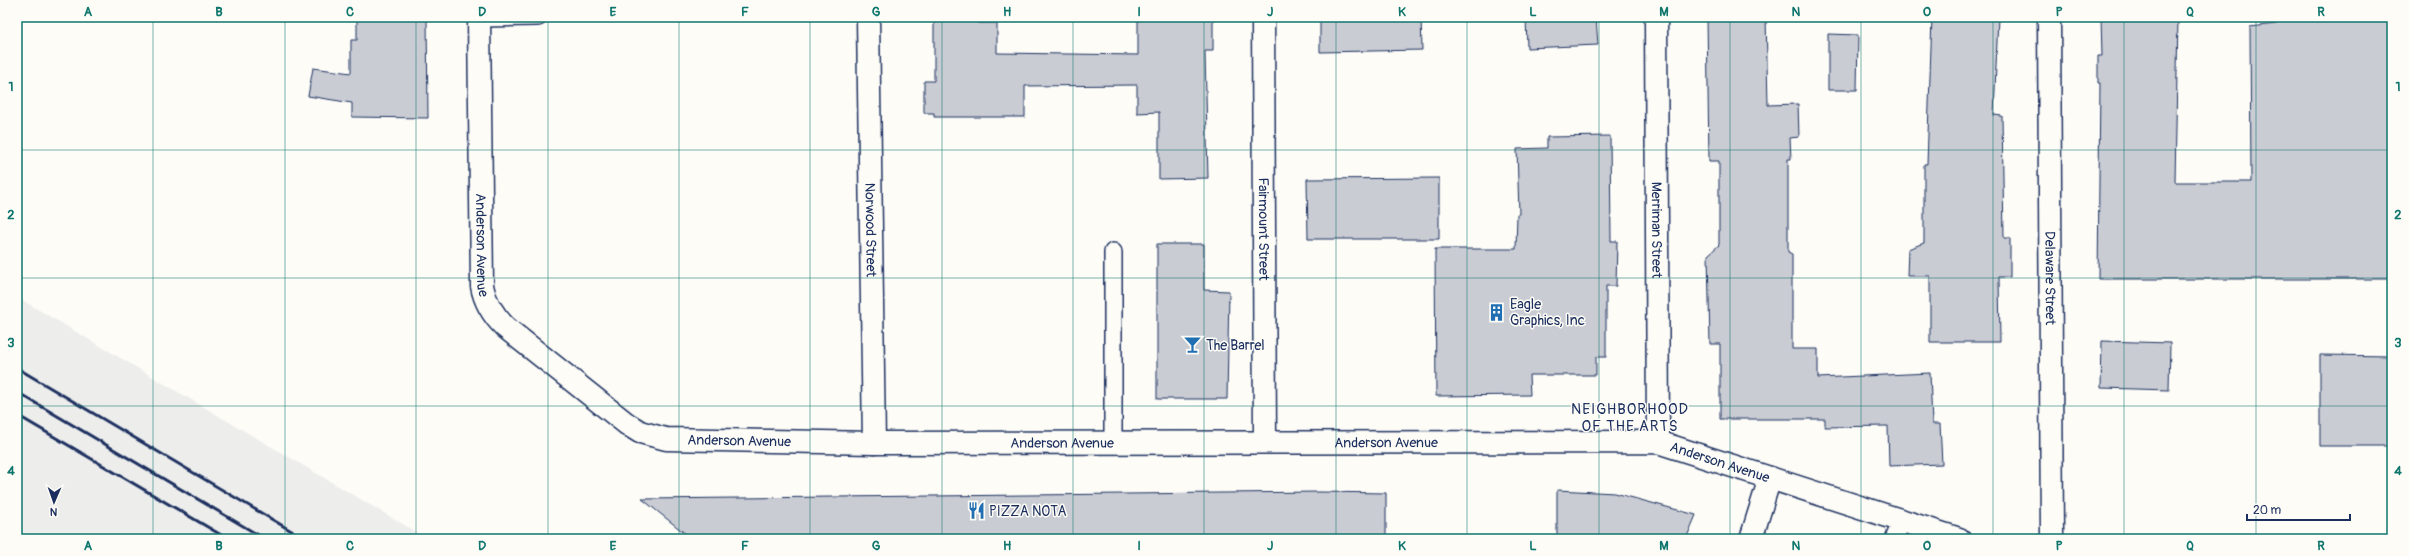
<svg xmlns="http://www.w3.org/2000/svg" width="2409" height="556" font-family="Pangolin,sans-serif">
<style>
.built{fill:#edeeec}
.building{fill:#c9ccd3;stroke:#1b2f5e}
.lines{fill:none;stroke-linecap:round;stroke-linejoin:round}
.lane-casing{stroke:#1b2f5e;stroke-width:20}
.street-casing{stroke:#1b2f5e;stroke-width:25}
.lane{stroke:#fdfcf7;stroke-width:17}
.street{stroke:#fdfcf7;stroke-width:22}
.rail{stroke:#1b2f5e;stroke-width:3}
.grid{fill:none;stroke:#0f766e;stroke-width:1;stroke-opacity:0.55}
.labels{text-anchor:middle;stroke-width:3;stroke-linejoin:round;paint-order:stroke}
.street-label{font-size:14px;fill:#1b2f5e;stroke:#fdfcf7}
.poi-label{font-size:14px;fill:#1b2f5e;stroke:#fdfcf7;text-anchor:start}
.neighbourhood-label{font-size:15px;letter-spacing:1px;fill:#1b2f5e;stroke:#fdfcf7}
.neatline{fill:none;stroke:#0f766e;stroke-width:1.5}
.grid-label{font-size:13px;text-anchor:middle;font-weight:bold;fill:#0f766e}
</style>
<rect width="100%" height="100%" fill="#fdfcf7"/>
<filter id="ink" filterUnits="userSpaceOnUse"><feTurbulence type="fractalNoise" baseFrequency=".025" numOctaves="2"/><feDisplacementMap in="SourceGraphic" scale="8" xChannelSelector="R" yChannelSelector="G"/><feConvolveMatrix kernelMatrix="1 2 1 2 8 2 1 2 1" color-interpolation-filters="sRGB"/></filter>
<g filter="url(#ink)">
<path class="built" d="M 17,297 L 428,539 L 17,539 Z"/>
<g class="building">
<path d="M 357,17 L 427,17 L 428,118 L 352,117 L 352,103 L 308,96 L 313,68 L 351,73 L 351,40 L 357,40 Z"/>
<path d="M 1138,17 L 1213,17 L 1213,51 L 1205,51 L 1208,178 L 1159,179 L 1159,112 L 1137,113 L 1137,85 L 1025,86 L 1025,117 L 934,117 L 934,113 L 924,113 L 924,81 L 934,81 L 934,19 L 979,19 L 979,23 L 997,23 L 997,53 L 1138,55 Z"/>
<path d="M 1421,17 L 1422,50 L 1320,52 L 1320,18 Z"/>
<path d="M 1526,17 L 1596,17 L 1598,45 L 1527,48 Z"/>
<path d="M 1707,17 L 1766,17 L 1768,105 L 1798,104 L 1799,137 L 1790,138 L 1791,159 L 1788,159 L 1788,252 L 1792,254 L 1792,349 L 1818,349 L 1818,378 L 1930,373 L 1932,424 L 1940,424 L 1942,464 L 1889,466 L 1888,426 L 1825,427 L 1825,419 L 1720,419 L 1720,344 L 1710,344 L 1708,255 L 1719,245 L 1719,161 L 1709,161 Z"/>
<path d="M 1932,17 L 1998,17 L 1994,115 L 2002,116 L 2004,238 L 2010,238 L 2010,277 L 1999,277 L 2000,342 L 1930,342 L 1930,276 L 1907,276 L 1908,249 L 1924,243 L 1924,164 L 1927,164 Z"/>
<path d="M 2101,17 L 2178,17 L 2175,182 L 2251,182 L 2250,27 L 2276,24 L 2276,17 L 2392,17 L 2392,279 L 2098,279 L 2100,83 L 2098,83 L 2098,56 L 2102,56 Z"/>
<path d="M 1828,34 L 1858,35 L 1857,90 L 1828,90 Z"/>
<path d="M 1610,136 L 1611,241 L 1617,241 L 1616,286 L 1606,286 L 1606,357 L 1596,357 L 1596,375 L 1529,375 L 1530,395 L 1436,396 L 1435,249 L 1516,249 L 1517,214 L 1519,214 L 1517,149 L 1547,148 L 1547,137 Z"/>
<path d="M 1439,178 L 1439,239 L 1308,239 L 1307,179 Z"/>
<path d="M 1157,244 L 1204,244 L 1204,290 L 1229,291 L 1227,399 L 1157,399 Z"/>
<path d="M 2102,341 L 2170,343 L 2169,390 L 2101,388 Z"/>
<path d="M 2320,355 L 2392,356 L 2392,446 L 2320,446 Z"/>
<path d="M 1557,490 L 1615,493 L 1696,515 L 1686,539 L 1557,539 Z"/>
<path d="M 1320,492 L 1386,493 L 1386,539 L 692,539 L 642,499 Z"/>
</g>
<g class="lines">
<defs>
<g id="lane">
<path d="M 479,18 L 538,17"/>
<path d="M 1113,252 L 1113,442"/>
<path d="M 1894,539 L 1902,521"/>
</g>
<g id="street">
<path id="s1" d="M 479,17 L 482,286 C 485,303 493,315 505,327 L 627,424 L 640,432 L 666,439 L 874,443 L 1658,442 L 1959,539"/>
<path id="s2" d="M 868,17 L 874,443"/>
<path id="s3" d="M 1263,17 L 1265,442"/>
<path id="s4" d="M 1656,17 L 1658,442"/>
<path id="s5" d="M 2049,17 L 2052,539"/>
<path d="M 1751,539 L 1770,478"/>
</g>
</defs>
<use href="#lane" class="lane-casing"/>
<use href="#street" class="street-casing"/>
<use href="#lane" class="lane"/>
<use href="#street" class="street"/>
<g class="rail">
<path d="M 17,368 L 305,539"/>
<path d="M 17,392 L 265,539"/>
<path d="M 17,415 L 228,539"/>
</g>
</g>
</g>
<path class="grid" d="M 153,17 L 153,539M 285,17 L 285,539M 416,17 L 416,539M 548,17 L 548,539M 679,17 L 679,539M 810,17 L 810,539M 942,17 L 942,539M 1073,17 L 1073,539M 1204,17 L 1204,539M 1336,17 L 1336,539M 1467,17 L 1467,539M 1599,17 L 1599,539M 1730,17 L 1730,539M 1861,17 L 1861,539M 1993,17 L 1993,539M 2124,17 L 2124,539M 2256,17 L 2256,539M 17,150 L 2392,150M 17,278 L 2392,278M 17,406 L 2392,406"/>
<defs>
<symbol id="building-bare" viewBox="-9 -9 18 18"><path d="M-4-6H4V6H1V3H-1V6H-4ZM-2.5-4.3h1.7v1.8h-1.7ZM.8-4.3h1.7v1.8H.8ZM-2.5-1h1.7V.8h-1.7ZM.8-1h1.7V.8H.8Z" fill="#1f6fb2" stroke="#fdfcf7" stroke-width="2.5" paint-order="stroke"/></symbol>
<symbol id="bar-bare" viewBox="-9 -9 18 18"><path d="M-6-5H6L.8 .8V4.5H3.5V6h-7V4.5H-.8V.8Z" fill="#1f6fb2" stroke="#fdfcf7" stroke-width="2.5" paint-order="stroke"/></symbol>
<symbol id="restaurant-bare" viewBox="-9 -9 18 18"><path d="M-5-6h1v4h1v-4h1v4h1v-4h1v5L-1.5 .5V6h-2V.5L-5-1ZM5-6V6H3V1.5H1.5Q1.5-4 5-6Z" fill="#1f6fb2" stroke="#fdfcf7" stroke-width="2.5" paint-order="stroke"/></symbol>
</defs>
<g fill-rule="evenodd">
<use href="#building-bare" x="1484" y="300" width="25" height="25"/>
<use href="#bar-bare" x="1180" y="332" width="25" height="25"/>
<use href="#restaurant-bare" x="964" y="498" width="25" height="25"/>
</g>
<g class="labels">
<g class="street-label">
<text dy="5" stroke="none"><textPath href="#s3" startOffset="212">Fairmount Street</textPath></text>
<text dy="5" stroke="none"><textPath href="#s2" startOffset="213">Norwood Street</textPath></text>
<text dy="5" stroke="none"><textPath href="#s4" startOffset="213">Merriman Street</textPath></text>
<text dy="5" stroke="none"><textPath href="#s1" startOffset="228">Anderson Avenue</textPath></text>
<text dy="5" stroke="none"><textPath href="#s5" startOffset="261">Delaware Street</textPath></text>
<text dy="5" stroke="none"><textPath href="#s1" startOffset="588">Anderson Avenue</textPath></text>
<text dy="5" stroke="none"><textPath href="#s1" startOffset="911">Anderson Avenue</textPath></text>
<text dy="5" stroke="none"><textPath href="#s1" startOffset="1235">Anderson Avenue</textPath></text>
<text dy="5" stroke="none"><textPath href="#s1" startOffset="1572">Anderson Avenue</textPath></text>
</g>
<g class="poi-label">
<text x="1510" y="309">Eagle<tspan x="1510" dy="16">Graphics, Inc</tspan></text>
<text x="1206" y="350">The Barrel</text>
<text x="989" y="516">PIZZA NOTA</text>
</g>
<g class="neighbourhood-label">
<text x="1630" y="414">NEIGHBORHOOD<tspan x="1630" dy="17">OF THE ARTS</tspan></text>
</g>
</g>
<rect width="2409" height="556" fill="none" stroke="#fdfcf7" stroke-width="44"/>
<g transform="translate(54 502) rotate(182)" stroke="#fdfcf7" stroke-width="3" paint-order="stroke">
<path d="M0-3L7 15L0 10L-7 15Z" fill="#1b2f5e"/>
<text y="-6" font-size="11" font-weight="bold" text-anchor="middle" fill="#1b2f5e">N</text>
</g>
<path d="M2247 514v6h103v-6" fill="none" stroke="#1b2f5e" stroke-width="2"/>
<text x="2253" y="514" font-size="12" fill="#1b2f5e" stroke="#fdfcf7" stroke-width="3" paint-order="stroke">20 m</text>
<rect x="22" y="22" width="2365" height="512" class="neatline"/>
<g class="grid-label">
<text x="88" y="16">A</text>
<text x="219" y="16">B</text>
<text x="350" y="16">C</text>
<text x="482" y="16">D</text>
<text x="613" y="16">E</text>
<text x="745" y="16">F</text>
<text x="876" y="16">G</text>
<text x="1007" y="16">H</text>
<text x="1139" y="16">I</text>
<text x="1270" y="16">J</text>
<text x="1402" y="16">K</text>
<text x="1533" y="16">L</text>
<text x="1664" y="16">M</text>
<text x="1796" y="16">N</text>
<text x="1927" y="16">O</text>
<text x="2059" y="16">P</text>
<text x="2190" y="16">Q</text>
<text x="2321" y="16">R</text>
<text x="11" y="91">1</text>
<text x="2398" y="91">1</text>
<text x="11" y="219">2</text>
<text x="2398" y="219">2</text>
<text x="11" y="347">3</text>
<text x="2398" y="347">3</text>
<text x="11" y="475">4</text>
<text x="2398" y="475">4</text>
<text x="88" y="550">A</text>
<text x="219" y="550">B</text>
<text x="350" y="550">C</text>
<text x="482" y="550">D</text>
<text x="613" y="550">E</text>
<text x="745" y="550">F</text>
<text x="876" y="550">G</text>
<text x="1007" y="550">H</text>
<text x="1139" y="550">I</text>
<text x="1270" y="550">J</text>
<text x="1402" y="550">K</text>
<text x="1533" y="550">L</text>
<text x="1664" y="550">M</text>
<text x="1796" y="550">N</text>
<text x="1927" y="550">O</text>
<text x="2059" y="550">P</text>
<text x="2190" y="550">Q</text>
<text x="2321" y="550">R</text>
</g>
</svg>
